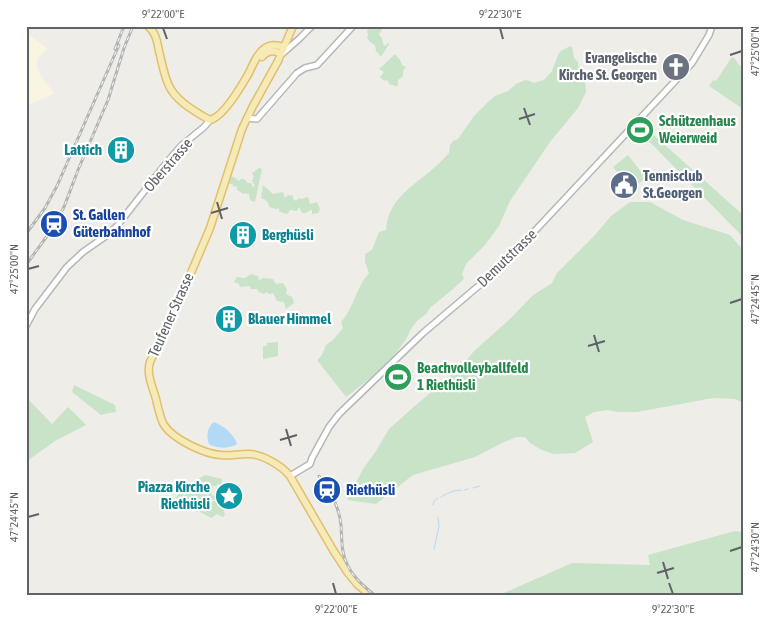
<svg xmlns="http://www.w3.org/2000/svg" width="769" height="622" font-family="'Asap Condensed',sans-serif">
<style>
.commercial{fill:#faf4e2}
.green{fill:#c8e3c8}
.water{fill:#b2d9f5}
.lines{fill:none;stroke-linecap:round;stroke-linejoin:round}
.stream{stroke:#b2d9f5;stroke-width:1}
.minor-casing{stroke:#b5b7ba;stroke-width:8}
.major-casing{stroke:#e1bf6f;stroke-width:9}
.minor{stroke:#fff;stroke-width:5}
.major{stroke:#f6eab6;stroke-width:6}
.rail-casing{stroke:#b3b4b4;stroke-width:3}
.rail{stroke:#fff;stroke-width:1;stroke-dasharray:4;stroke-linecap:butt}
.ticks{fill:none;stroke:#5f6266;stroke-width:2}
.labels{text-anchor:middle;stroke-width:4.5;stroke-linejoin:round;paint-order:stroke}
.worship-label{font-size:15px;font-weight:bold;fill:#5b616d;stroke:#fff;text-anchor:end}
.leisure-label{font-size:15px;font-weight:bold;fill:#27864d;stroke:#fff;text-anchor:start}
.culture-label{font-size:15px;font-weight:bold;fill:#0d838f;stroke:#fff;text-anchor:end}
.street-label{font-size:15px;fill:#5f6266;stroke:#fff}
.service-label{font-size:15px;font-weight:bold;fill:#4e5e75;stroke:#fff;text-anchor:start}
.transit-label{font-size:15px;font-weight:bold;fill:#164399;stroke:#fff;text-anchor:start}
.neatline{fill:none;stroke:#5f6266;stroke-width:2}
.ticks-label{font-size:12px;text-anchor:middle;fill:#5f6266}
</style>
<rect width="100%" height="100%" fill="#efede8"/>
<path class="commercial" d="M 26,32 L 48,49 L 39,57 L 37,61 L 37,66 L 41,76 L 54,93 L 30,105 L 26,105 Z"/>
<g class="green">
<path d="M 372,26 L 381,26 L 382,30 L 380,32 L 379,35 L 382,38 L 383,44 L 385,46 L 388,43 L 389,44 L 381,57 L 376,51 L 375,45 L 370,42 L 367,38 L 368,35 L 367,31 Z"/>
<path d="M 570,46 L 572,47 L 574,58 L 578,62 L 579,69 L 585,80 L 586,92 L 578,108 L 550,142 L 510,201 L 499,226 L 485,245 L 466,264 L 462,274 L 464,279 L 453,289 L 430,308 L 426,314 L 417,321 L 411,329 L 406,339 L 393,357 L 368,380 L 346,397 L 317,360 L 322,355 L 326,345 L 334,339 L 343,328 L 341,322 C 354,308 356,287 369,273 L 365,262 L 365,254 L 372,250 L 379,232 L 386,230 C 388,204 404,192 423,177 C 432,170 441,162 449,153 L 450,145 L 453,141 L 458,139 L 474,116 L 489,101 L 495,96 L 508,91 L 516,84 L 525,80 L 530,81 L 534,83 L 544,80 L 552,71 L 558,55 L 561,51 Z"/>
<path d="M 395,54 L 400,60 L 402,65 L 406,67 L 403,71 L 403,76 L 398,80 L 398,85 L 396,87 L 394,85 L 390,85 L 387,80 L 384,81 L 380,77 L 384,72 L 379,69 L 391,58 Z"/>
<path d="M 732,57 C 737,59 738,66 743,68 L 743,109 L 709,86 L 713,80 L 716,81 Z"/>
<path d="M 646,128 L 743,215 L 743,237 L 641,133 Z"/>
<path d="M 628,155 L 646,178 L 628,192 L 619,183 L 620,175 L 613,167 Z"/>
<path d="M 259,168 L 262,169 L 255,202 L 250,200 L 249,194 L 247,194 L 246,193 L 244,194 L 237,190 L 237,186 L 234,187 L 232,184 L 228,184 L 230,176 L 236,178 L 237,180 L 239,181 L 241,179 L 244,179 L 248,183 L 251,183 L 253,187 L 255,186 L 252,181 L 254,177 L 252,173 Z"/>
<path d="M 263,185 L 273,194 L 283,192 L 285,198 L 288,195 L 293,196 L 293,199 L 296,201 L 299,198 L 301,199 L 308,197 L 310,204 L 317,202 L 320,209 L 318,213 L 312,214 L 312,210 L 310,210 L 306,213 L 302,213 L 299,207 L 297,211 L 290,210 L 288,214 L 283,213 L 279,211 L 279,208 L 276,209 L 269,207 C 269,202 266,200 261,198 Z"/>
<path d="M 630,202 L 650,202 L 683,220 L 730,235 L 743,250 L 743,403 L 735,399 L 713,398 L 637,412 L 617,412 L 608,410 L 594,412 L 585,417 L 593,442 L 575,453 L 554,454 L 542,450 L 530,443 L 525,437 L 516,437 L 502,443 L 475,457 L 413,475 L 376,504 L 347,500 L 363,469 L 376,451 L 389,429 L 417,404 L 462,366 L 474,351 L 511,318 L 532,296 L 552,283 L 557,273 L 595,235 L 611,216 Z"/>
<path d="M 251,274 L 258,276 L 259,281 L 263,278 L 273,279 L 276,284 L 283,283 L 287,289 L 286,294 L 292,297 L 294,303 L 286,309 L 284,302 L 277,301 L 273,293 L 270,294 L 266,292 L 264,294 L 259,292 L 257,289 L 251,289 L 250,286 L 240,287 L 239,284 L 234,282 L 237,277 L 245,278 Z"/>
<path d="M 278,342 L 278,356 L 263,359 L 263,346 L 267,346 L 267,343 Z"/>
<path d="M 74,385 L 115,405 L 116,412 L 109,413 L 101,415 L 72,392 Z"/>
<path d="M 26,397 L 52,424 L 68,407 L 86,425 L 55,441 L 26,462 Z"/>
<path d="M 205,475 L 222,479 L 221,485 L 217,484 L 217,486 L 213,486 L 211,495 L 222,497 L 206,502 L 209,503 L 221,498 L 222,506 L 225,515 L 223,517 L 217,514 L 211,518 L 200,512 L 199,510 L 198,512 L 178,504 L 176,500 L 177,496 L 181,492 L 185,494 L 190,490 L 193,482 Z"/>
<path d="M 735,531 L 743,532 L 743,596 L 497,596 L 572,563 L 650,565 L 648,555 Z"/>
</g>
<path class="water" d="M 214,422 C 224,426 234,434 237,444 C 228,449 218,449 209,444 C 206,435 207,428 214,422 Z"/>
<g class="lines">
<g class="stream">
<path d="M 473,488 L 480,486"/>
<path d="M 464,490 L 468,489"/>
<path d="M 447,494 L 453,491 L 461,490"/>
<path d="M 441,497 L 446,494"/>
<path d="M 433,505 L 434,501 L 438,498"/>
<path d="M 434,549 L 439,526 L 438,517"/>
</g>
<defs>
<g id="minor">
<path d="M 282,54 L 299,39 L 312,26"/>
<path d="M 247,118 L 257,119 L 297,73 L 305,68 L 317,65 L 353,26"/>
<path d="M 26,326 L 35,309 L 67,267 L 83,252 L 106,236 L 117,226 L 168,161 L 181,146 L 204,127 L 210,120"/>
<path d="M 290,476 L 310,464 L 312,458 L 329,427 L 339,414 L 423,333 L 502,266 L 692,63 L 709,35 L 712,26"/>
</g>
<g id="major">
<path d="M 148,26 C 156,33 157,41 159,51 C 166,80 166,93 193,110 C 199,114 204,117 210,120 C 223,117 239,90 246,78 C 252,69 255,55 265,48 C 271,44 277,45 284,47"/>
<path d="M 293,26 L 278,61 L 253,106 L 242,129 L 210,228 L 180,299 L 150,362 C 146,374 153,388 156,399 C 158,407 160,418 164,425 C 173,439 204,454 221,455 C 230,456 238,454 247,454 C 261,453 282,466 290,476 L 333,550 L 348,573 L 357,584 L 371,596"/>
<path d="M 262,57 C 268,50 274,50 281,54"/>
</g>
</defs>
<use href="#minor" class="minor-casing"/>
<use href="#major" class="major-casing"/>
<use href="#minor" class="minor"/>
<use href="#major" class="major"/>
<defs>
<g id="rail">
<path d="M 115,49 L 124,26"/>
<path d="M 26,234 L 45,208 L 57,186 L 119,45"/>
<path d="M 26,265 L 50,232 L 64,207 L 78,170 L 108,100 L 124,48 L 133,26"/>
<path d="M 319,476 C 331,491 339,506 341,525 C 342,538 341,552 347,564 C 353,578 364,586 375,596"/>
</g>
</defs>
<use href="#rail" class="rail-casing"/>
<use href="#rail" class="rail"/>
</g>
<path class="ticks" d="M 163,28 L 167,39M 500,28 L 503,39M 730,55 L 742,51M 524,108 L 530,125M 519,119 L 535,114M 217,202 L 222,219M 211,213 L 228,208M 28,269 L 39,266M 730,303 L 742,299M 594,335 L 599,352M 588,346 L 605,341M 286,429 L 291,446M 280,440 L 297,435M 28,517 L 39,514M 730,551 L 742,547M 663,562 L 668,579M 657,573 L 674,568M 333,583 L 336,594M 669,583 L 673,594"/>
<defs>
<symbol id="church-disc" viewBox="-11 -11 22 22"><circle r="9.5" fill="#6b7280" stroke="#fff"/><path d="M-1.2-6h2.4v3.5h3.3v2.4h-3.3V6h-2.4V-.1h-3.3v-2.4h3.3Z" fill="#fff"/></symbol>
<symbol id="stadium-disc" viewBox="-11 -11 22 22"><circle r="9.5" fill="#2e9e5b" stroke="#fff"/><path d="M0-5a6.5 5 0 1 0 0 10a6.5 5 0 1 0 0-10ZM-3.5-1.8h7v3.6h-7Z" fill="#fff"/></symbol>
<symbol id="building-disc" viewBox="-11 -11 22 22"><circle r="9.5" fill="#0f9aa8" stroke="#fff"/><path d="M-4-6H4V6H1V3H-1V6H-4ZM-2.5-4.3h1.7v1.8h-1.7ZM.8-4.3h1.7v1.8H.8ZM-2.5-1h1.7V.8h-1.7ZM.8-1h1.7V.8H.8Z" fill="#fff"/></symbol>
<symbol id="civic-disc" viewBox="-11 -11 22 22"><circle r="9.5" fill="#5c6f8a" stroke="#fff"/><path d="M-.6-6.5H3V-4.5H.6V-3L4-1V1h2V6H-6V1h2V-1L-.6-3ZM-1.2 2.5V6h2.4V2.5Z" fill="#fff"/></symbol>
<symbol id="station-disc" viewBox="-11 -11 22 22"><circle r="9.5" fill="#1a4fb4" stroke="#fff"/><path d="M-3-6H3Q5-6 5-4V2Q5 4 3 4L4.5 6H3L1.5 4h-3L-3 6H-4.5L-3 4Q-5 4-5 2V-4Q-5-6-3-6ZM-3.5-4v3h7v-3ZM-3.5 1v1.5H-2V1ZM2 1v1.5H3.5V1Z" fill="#fff"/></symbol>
<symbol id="sight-disc" viewBox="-11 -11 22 22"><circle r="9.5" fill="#0f9aa8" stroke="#fff"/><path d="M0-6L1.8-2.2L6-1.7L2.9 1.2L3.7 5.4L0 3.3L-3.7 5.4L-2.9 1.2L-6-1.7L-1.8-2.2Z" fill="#fff"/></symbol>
</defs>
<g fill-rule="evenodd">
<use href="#church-disc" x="660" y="51" width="32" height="32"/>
<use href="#stadium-disc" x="624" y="114" width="32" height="32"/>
<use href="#building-disc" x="105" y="134" width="32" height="32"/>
<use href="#civic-disc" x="608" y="169" width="32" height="32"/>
<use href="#station-disc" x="38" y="208" width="32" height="32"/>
<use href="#building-disc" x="227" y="219" width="32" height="32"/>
<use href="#building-disc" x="213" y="303" width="32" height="32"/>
<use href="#stadium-disc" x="382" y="361" width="32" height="32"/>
<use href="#station-disc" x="311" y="474" width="32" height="32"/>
<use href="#sight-disc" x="213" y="480" width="32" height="32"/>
</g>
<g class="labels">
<g class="worship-label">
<text x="657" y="63">Evangelische<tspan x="657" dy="17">Kirche St. Georgen</tspan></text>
</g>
<g class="leisure-label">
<text x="659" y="126">Schützenhaus<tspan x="659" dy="17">Weierweid</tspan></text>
<text x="417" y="373">Beachvolleyballfeld<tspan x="417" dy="17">1 Riethüsli</tspan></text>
</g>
<g class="culture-label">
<text x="102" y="155">Lattich</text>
<text x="262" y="240" text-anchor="start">Berghüsli</text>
<text x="248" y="324" text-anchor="start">Blauer Himmel</text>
<text x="210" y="492">Piazza Kirche<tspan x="210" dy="17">Riethüsli</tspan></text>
</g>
<g class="street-label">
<text transform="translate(168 165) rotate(-49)" y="5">Oberstrasse</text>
<text transform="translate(507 258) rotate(-44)" y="5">Demutstrasse</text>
<text transform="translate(171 315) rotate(-66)" y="5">Teufener Strasse</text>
</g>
<g class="service-label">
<text x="643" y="181">Tennisclub<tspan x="643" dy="17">St.Georgen</tspan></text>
</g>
<g class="transit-label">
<text x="73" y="220">St. Gallen<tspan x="73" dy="17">Güterbahnhof</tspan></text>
<text x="346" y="495">Riethüsli</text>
</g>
</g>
<rect width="769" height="622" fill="none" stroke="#ffffff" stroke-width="55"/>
<rect x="28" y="28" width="714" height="566" class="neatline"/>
<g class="ticks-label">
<text x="163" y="18">9°22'00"E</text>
<text x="500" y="18">9°22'30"E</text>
<text transform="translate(755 51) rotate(-90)" y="4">47°25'00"N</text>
<text transform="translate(14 269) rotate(-90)" y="4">47°25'00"N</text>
<text transform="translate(755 299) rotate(-90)" y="4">47°24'45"N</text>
<text transform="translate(14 517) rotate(-90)" y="4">47°24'45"N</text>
<text transform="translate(755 547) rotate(-90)" y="4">47°24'30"N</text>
<text x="336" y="613">9°22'00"E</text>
<text x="673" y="613">9°22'30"E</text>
</g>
</svg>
